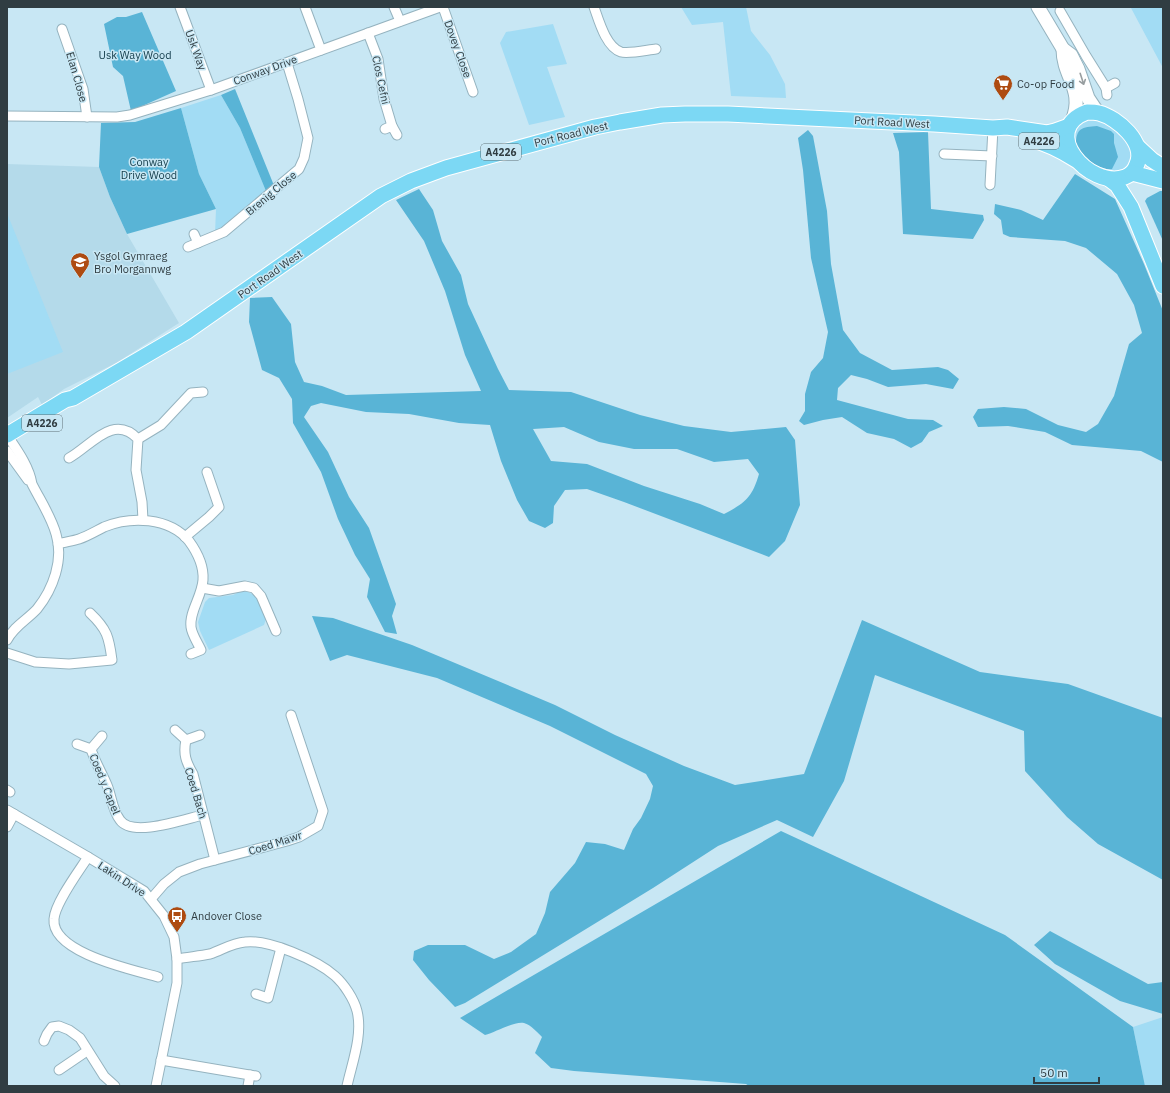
<svg xmlns="http://www.w3.org/2000/svg" width="1170" height="1093" font-family="'IBM Plex Sans',sans-serif">
<style>
.built{fill:#b4daea}
.green{fill:#a2dcf4}
.forest{fill:#59b4d6;fill-rule:evenodd}
.lines{fill:none;stroke-linecap:round;stroke-linejoin:round}
.minor-casing{stroke:#95b3bf;stroke-width:11}
.secondary-casing{stroke:#95b3bf;stroke-width:15}
.primary-casing{stroke:#fff;stroke-width:17}
.minor{stroke:#fff;stroke-width:9}
.secondary{stroke:#fff;stroke-width:13}
.primary{stroke:#7cd8f4;stroke-width:15}
.oneway{stroke:#989ea0}
.labels{text-anchor:middle;stroke-width:3;stroke-linejoin:round;paint-order:stroke}
.shield{fill:#c8e7f4;stroke:#5e7077;stroke-width:1}
.shield-label{font-size:10px;font-weight:bold;fill:#303d42}
.street-label{font-size:11px;fill:#303d42;stroke:#c8e7f4}
.park-label{font-size:11px;fill:#113b49;stroke:#c8e7f4}
.poi-label{font-size:11px;fill:#303d42;stroke:#c8e7f4;text-anchor:start}
</style>
<rect width="100%" height="100%" fill="#c8e7f4"/>
<path class="built" d="M 7,164 L 99,167 L 110,197 L 127,234 L 179,323 L 116,363 L 64,389 L 42,405 L 38,397 L 7,418 Z"/>
<g class="green">
<path d="M 681,7 L 746,7 L 751,31 L 770,55 L 785,84 L 786,98 L 731,96 L 723,22 L 692,25 Z"/>
<path d="M 1130,7 L 1163,7 L 1163,68 L 1131,8 Z"/>
<path d="M 553,24 L 567,64 L 547,67 L 565,117 L 529,125 L 500,43 L 506,32 Z"/>
<path d="M 221,95 L 240,128 L 268,196 L 215,233 L 216,209 L 199,174 L 181,108 Z"/>
<path d="M 1085,119 L 1097,119 L 1110,125 L 1119,133 L 1131,148 L 1132,159 L 1126,169 L 1114,174 L 1092,165 L 1077,151 L 1073,133 L 1074,129 Z"/>
<path d="M 7,213 L 63,352 L 7,374 Z"/>
<path d="M 241,591 L 248,592 L 256,596 L 266,619 L 264,625 L 209,650 L 200,631 L 198,622 L 205,602 L 209,598 L 233,595 Z"/>
<path d="M 1163,1017 L 1163,1086 L 1145,1086 L 1133,1027 Z"/>
</g>
<g class="forest">
<path d="M 142,12 L 176,91 L 131,111 L 123,76 L 113,67 L 104,24 L 117,17 L 126,17 Z"/>
<path d="M 235,89 L 275,188 L 268,196 L 240,128 L 221,95 Z"/>
<path d="M 181,108 L 199,174 L 216,209 L 127,234 L 110,197 L 99,167 L 101,123 L 135,122 Z"/>
<path d="M 1097,126 L 1111,131 L 1114,134 L 1114,143 L 1118,157 L 1112,169 C 1097,171 1084,156 1076,145 C 1076,128 1082,127 1097,126 Z"/>
<path d="M 808,130 L 813,136 L 827,211 L 831,264 L 843,330 L 860,353 L 892,370 L 938,367 L 948,370 L 959,379 L 953,389 L 926,384 L 888,387 L 867,379 L 851,375 L 838,388 L 837,400 L 908,419 L 933,420 L 943,426 L 929,432 L 922,442 L 911,448 L 894,439 L 867,433 L 842,417 L 823,420 L 804,425 L 799,421 L 805,411 L 805,394 L 811,372 L 823,358 L 828,332 L 811,258 L 803,170 L 798,138 Z"/>
<path d="M 928,132 L 931,209 L 983,215 L 984,220 L 973,239 L 903,234 L 899,152 L 893,133 Z"/>
<path d="M 1075,174 L 1115,199 L 1144,264 L 1163,311 L 1163,462 L 1141,451 L 1072,445 L 1045,432 L 1008,426 L 978,427 L 973,417 L 978,409 L 1004,407 L 1026,409 L 1058,425 L 1086,432 L 1098,424 L 1114,396 L 1129,344 L 1142,333 L 1134,305 L 1117,274 L 1086,248 L 1065,241 L 1010,237 L 1003,234 L 1001,220 L 994,214 L 995,204 L 1021,210 L 1043,220 Z"/>
<path d="M 419,189 L 433,210 L 442,241 L 461,275 L 468,304 L 498,369 L 509,390 L 571,392 L 640,415 L 684,426 L 731,432 L 786,427 L 795,440 L 800,505 L 785,541 L 769,557 L 624,502 L 587,489 L 565,490 L 554,506 L 553,523 L 545,528 L 529,521 L 517,500 L 501,461 L 490,425 L 459,423 L 409,414 L 366,412 L 321,403 L 311,406 L 304,417 L 328,452 L 349,497 L 369,528 L 396,604 L 392,616 L 397,634 L 385,632 L 367,597 L 370,579 L 355,555 L 338,519 L 321,472 L 293,423 L 292,399 L 279,378 L 262,370 L 249,322 L 250,298 L 272,297 L 291,324 L 295,362 L 304,382 L 322,386 L 346,395 L 481,391 L 465,355 L 445,291 L 424,241 L 396,200 ZM 564,427 L 599,442 L 634,449 L 677,449 L 714,462 L 748,459 L 759,474 C 752,498 745,503 724,514 L 700,504 L 644,486 L 587,464 L 551,461 L 533,429 Z"/>
<path d="M 1160,191 L 1163,191 L 1163,241 L 1145,201 L 1147,198 Z"/>
<path d="M 312,616 L 333,618 L 412,645 L 555,705 L 615,735 L 684,766 L 735,785 L 804,774 L 862,620 L 980,672 L 1068,684 L 1163,718 L 1163,880 L 1098,844 L 1067,817 L 1025,771 L 1024,731 L 875,675 L 844,781 L 813,837 L 777,820 L 718,846 L 653,888 L 465,1003 L 455,1007 L 429,980 L 413,960 L 414,951 L 428,945 L 465,945 L 494,959 L 511,952 L 536,934 L 545,913 L 550,892 L 575,863 L 586,842 L 605,844 L 624,850 L 633,829 L 641,818 L 650,799 L 653,786 L 646,774 L 550,726 L 437,678 L 347,655 L 330,661 Z"/>
<path d="M 781,831 L 1005,935 L 1133,1027 L 1145,1086 L 749,1086 L 746,1084 L 574,1071 L 551,1068 L 535,1053 L 542,1037 C 537,1032 531,1025 524,1023 C 514,1021 496,1032 485,1035 L 460,1018 Z"/>
<path d="M 1050,931 L 1148,984 L 1163,982 L 1163,1014 L 1120,1001 L 1055,964 L 1034,945 Z"/>
</g>
<g class="lines">
<defs>
<g id="minor">
<path d="M 180,7 L 211,90"/>
<path d="M 305,7 L 321,50"/>
<path d="M 394,7 L 400,21"/>
<path d="M 443,7 L 473,92"/>
<path d="M 594,7 C 599,21 606,47 621,52 C 629,54 647,50 656,49"/>
<path d="M 1060,11 L 1086,56 L 1106,88"/>
<path d="M 62,29 L 83,89 L 87,117"/>
<path d="M 368,33 L 378,59 L 384,99 L 392,126"/>
<path d="M 1107,95 L 1106,88 L 1115,83"/>
<path d="M 7,116 L 117,117 L 130,115 L 211,90 L 440,7"/>
<path d="M 385,129 L 392,126 L 397,135"/>
<path d="M 944,154 L 992,156"/>
<path d="M 990,185 L 993,128"/>
<path d="M 194,234 L 198,243"/>
<path d="M 188,247 L 224,232 L 299,169 L 304,158 L 308,138 L 298,99 L 287,63"/>
<path d="M 7,435 C 17,450 29,466 32,484 C 40,500 51,516 56,534 C 64,560 53,589 37,609 C 27,620 14,626 7,640"/>
<path d="M 138,439 L 161,425 L 191,393 L 203,392"/>
<path d="M 7,451 L 28,480"/>
<path d="M 69,458 C 91,446 113,413 138,439 L 136,470 L 142,502 L 143,520"/>
<path d="M 185,537 L 209,517 L 219,507 L 207,472"/>
<path d="M 58,544 C 65,542 73,541 79,539 C 88,536 96,531 104,527 C 131,516 169,517 189,541 C 197,552 204,566 203,580 C 202,596 189,612 191,627 C 192,635 198,643 201,650 L 191,654"/>
<path d="M 202,588 L 219,591 L 245,586 L 254,588 L 261,596 L 276,631"/>
<path d="M 7,653 L 35,662 L 69,664 L 112,660 C 109,637 107,629 90,613"/>
<path d="M 175,730 L 186,740"/>
<path d="M 200,735 L 186,740 C 183,754 186,762 193,774 L 215,860"/>
<path d="M 102,736 L 91,749 C 95,762 102,773 107,785 C 112,797 112,810 120,820 C 132,838 185,819 203,815"/>
<path d="M 77,744 L 91,749"/>
<path d="M 7,790 L 10,792"/>
<path d="M 7,810 L 88,857 L 144,891 L 164,916 L 174,937 L 177,959 L 177,983 L 156,1086"/>
<path d="M 7,827 L 14,814"/>
<path d="M 88,857 C 79,871 55,903 54,919 C 51,953 134,970 158,977"/>
<path d="M 151,899 L 164,884 L 179,872 L 200,864 L 287,841 L 299,837 L 318,826 L 323,811 L 291,715"/>
<path d="M 177,959 C 188,957 200,956 210,954 C 222,950 232,943 245,942 C 268,939 317,960 335,976 C 344,984 354,999 357,1011 C 363,1035 352,1063 347,1086"/>
<path d="M 256,994 L 268,998 L 281,948"/>
<path d="M 44,1041 L 47,1034 L 52,1027 L 59,1026 L 69,1030 L 80,1038 L 104,1076 L 115,1086"/>
<path d="M 161,1060 L 256,1076"/>
<path d="M 59,1070 L 87,1051"/>
<path d="M 248,1086 L 250,1075"/>
</g>
<g id="secondary">
<path d="M 1038,7 L 1063,49 L 1071,55 L 1078,69 L 1088,98 L 1098,113"/>
<path d="M 1063,49 C 1063,78 1085,89 1072,121"/>
</g>
<g id="primary">
<path d="M 1087,112 C 1091,112 1095,112 1099,113 C 1118,118 1146,143 1137,164 C 1135,170 1131,175 1125,177 C 1089,190 1038,130 1087,112 Z"/>
<path d="M 1027,138 C 1046,143 1059,149 1076,160"/>
<path d="M 1138,147 L 1152,160 L 1163,167"/>
<path d="M 1132,173 L 1163,181"/>
<path d="M 1109,179 L 1117,185 L 1131,207 L 1163,286"/>
<path d="M 7,435 L 65,400 L 73,398 L 186,332 L 381,196 L 411,181 L 446,168 L 595,127 L 620,122 L 662,115 L 685,114 L 728,114 L 934,124 L 993,128 L 1007,127 L 1047,133 L 1055,131 L 1069,126"/>
</g>
</defs>
<use href="#minor" class="minor-casing"/>
<use href="#secondary" class="secondary-casing"/>
<use href="#primary" class="primary-casing"/>
<use href="#minor" class="minor"/>
<use href="#secondary" class="secondary"/>
<use href="#primary" class="primary"/>
</g>
<defs><path id="oneway-shaft" d="M-6 0H5M1.5-3L5.5 0L1.5 3" fill="none" stroke-width="1.6" stroke-linecap="round" stroke-linejoin="round"/></defs>
<use class="oneway" href="#oneway-shaft" transform="translate(1082 79) rotate(72)"/>
<defs>
<symbol id="supermarket-pin" viewBox="-11 -11 22 30"><path d="M0 17L-7.5 6A9.5 9.5 0 1 1 7.5 6Z" fill="#ae4b11" stroke="#c8e7f4"/><path d="M-6-5.5h2.5l.6 2H6L4.5 2H-2.5L-4.4-4H-6ZM-1.5 3.2a1.3 1.3 0 1 0 .1 0ZM3 3.2a1.3 1.3 0 1 0 .1 0Z" fill="#fff"/></symbol>
<symbol id="school-pin" viewBox="-11 -11 22 30"><path d="M0 17L-7.5 6A9.5 9.5 0 1 1 7.5 6Z" fill="#ae4b11" stroke="#c8e7f4"/><path d="M0-5L7-2L0 1L-7-2ZM-4 1L0 2.5L4 1V4Q0 6-4 4Z" fill="#fff"/></symbol>
<symbol id="bus-pin" viewBox="-11 -11 22 30"><path d="M0 17L-7.5 6A9.5 9.5 0 1 1 7.5 6Z" fill="#ae4b11" stroke="#c8e7f4"/><path d="M-5-6H5V4H4V6H2V4H-2V6H-4V4H-5ZM-3.5-4V0h7V-4ZM-3.5 1.2v1.5H-2V1.2ZM2 1.2v1.5H3.5V1.2Z" fill="#fff"/></symbol>
</defs>
<g fill-rule="evenodd">
<use href="#supermarket-pin" x="992" y="73" width="22" height="30"/>
<use href="#school-pin" x="69" y="251" width="22" height="30"/>
<use href="#bus-pin" x="166" y="905" width="22" height="30"/>
</g>
<g class="labels">
<g class="shield">
<rect x="1019" y="133" width="40" height="16" rx="3"/>
<rect x="481" y="144" width="40" height="16" rx="3"/>
<rect x="22" y="415" width="40" height="16" rx="3"/>
</g>
<g class="shield-label">
<text x="1039" y="145">A4226</text>
<text x="501" y="156">A4226</text>
<text x="42" y="427">A4226</text>
</g>
<g class="street-label">
<text transform="translate(458 49) rotate(70)" y="4">Dovey Close</text>
<text transform="translate(196 50) rotate(70)" y="4">Usk Way</text>
<text transform="translate(265 70) rotate(-20)" y="4">Conway Drive</text>
<text transform="translate(77 77) rotate(74)" y="4">Elan Close</text>
<text transform="translate(381 80) rotate(78)" y="4">Clos Cefni</text>
<text transform="translate(892 122) rotate(3)" y="4">Port Road West</text>
<text transform="translate(571 134) rotate(-14)" y="4">Port Road West</text>
<text transform="translate(271 193) rotate(-40)" y="4">Brenig Close</text>
<text transform="translate(270 274) rotate(-35)" y="4">Port Road West</text>
<text transform="translate(105 784) rotate(68)" y="4">Coed y Capel</text>
<text transform="translate(196 793) rotate(73)" y="4">Coed Bach</text>
<text transform="translate(275 843) rotate(-18)" y="4">Coed Mawr</text>
<text transform="translate(122 879) rotate(33)" y="4">Lakin Drive</text>
</g>
<g class="park-label">
<text x="135" y="59">Usk Way Wood</text>
<text x="149" y="166">Conway<tspan x="149" dy="13">Drive Wood</tspan></text>
</g>
<g class="poi-label">
<text x="1017" y="88">Co-op Food</text>
<text x="94" y="260">Ysgol Gymraeg<tspan x="94" dy="13">Bro Morgannwg</tspan></text>
<text x="191" y="920">Andover Close</text>
</g>
</g>
<rect width="1170" height="1093" fill="none" stroke="#303d42" stroke-width="16"/>
<path d="M1034 1077v6h65v-6" fill="none" stroke="#303d42" stroke-width="2"/>
<text x="1040" y="1077" font-size="12" fill="#303d42" stroke="#c8e7f4" stroke-width="3" paint-order="stroke">50 m</text>
</svg>
